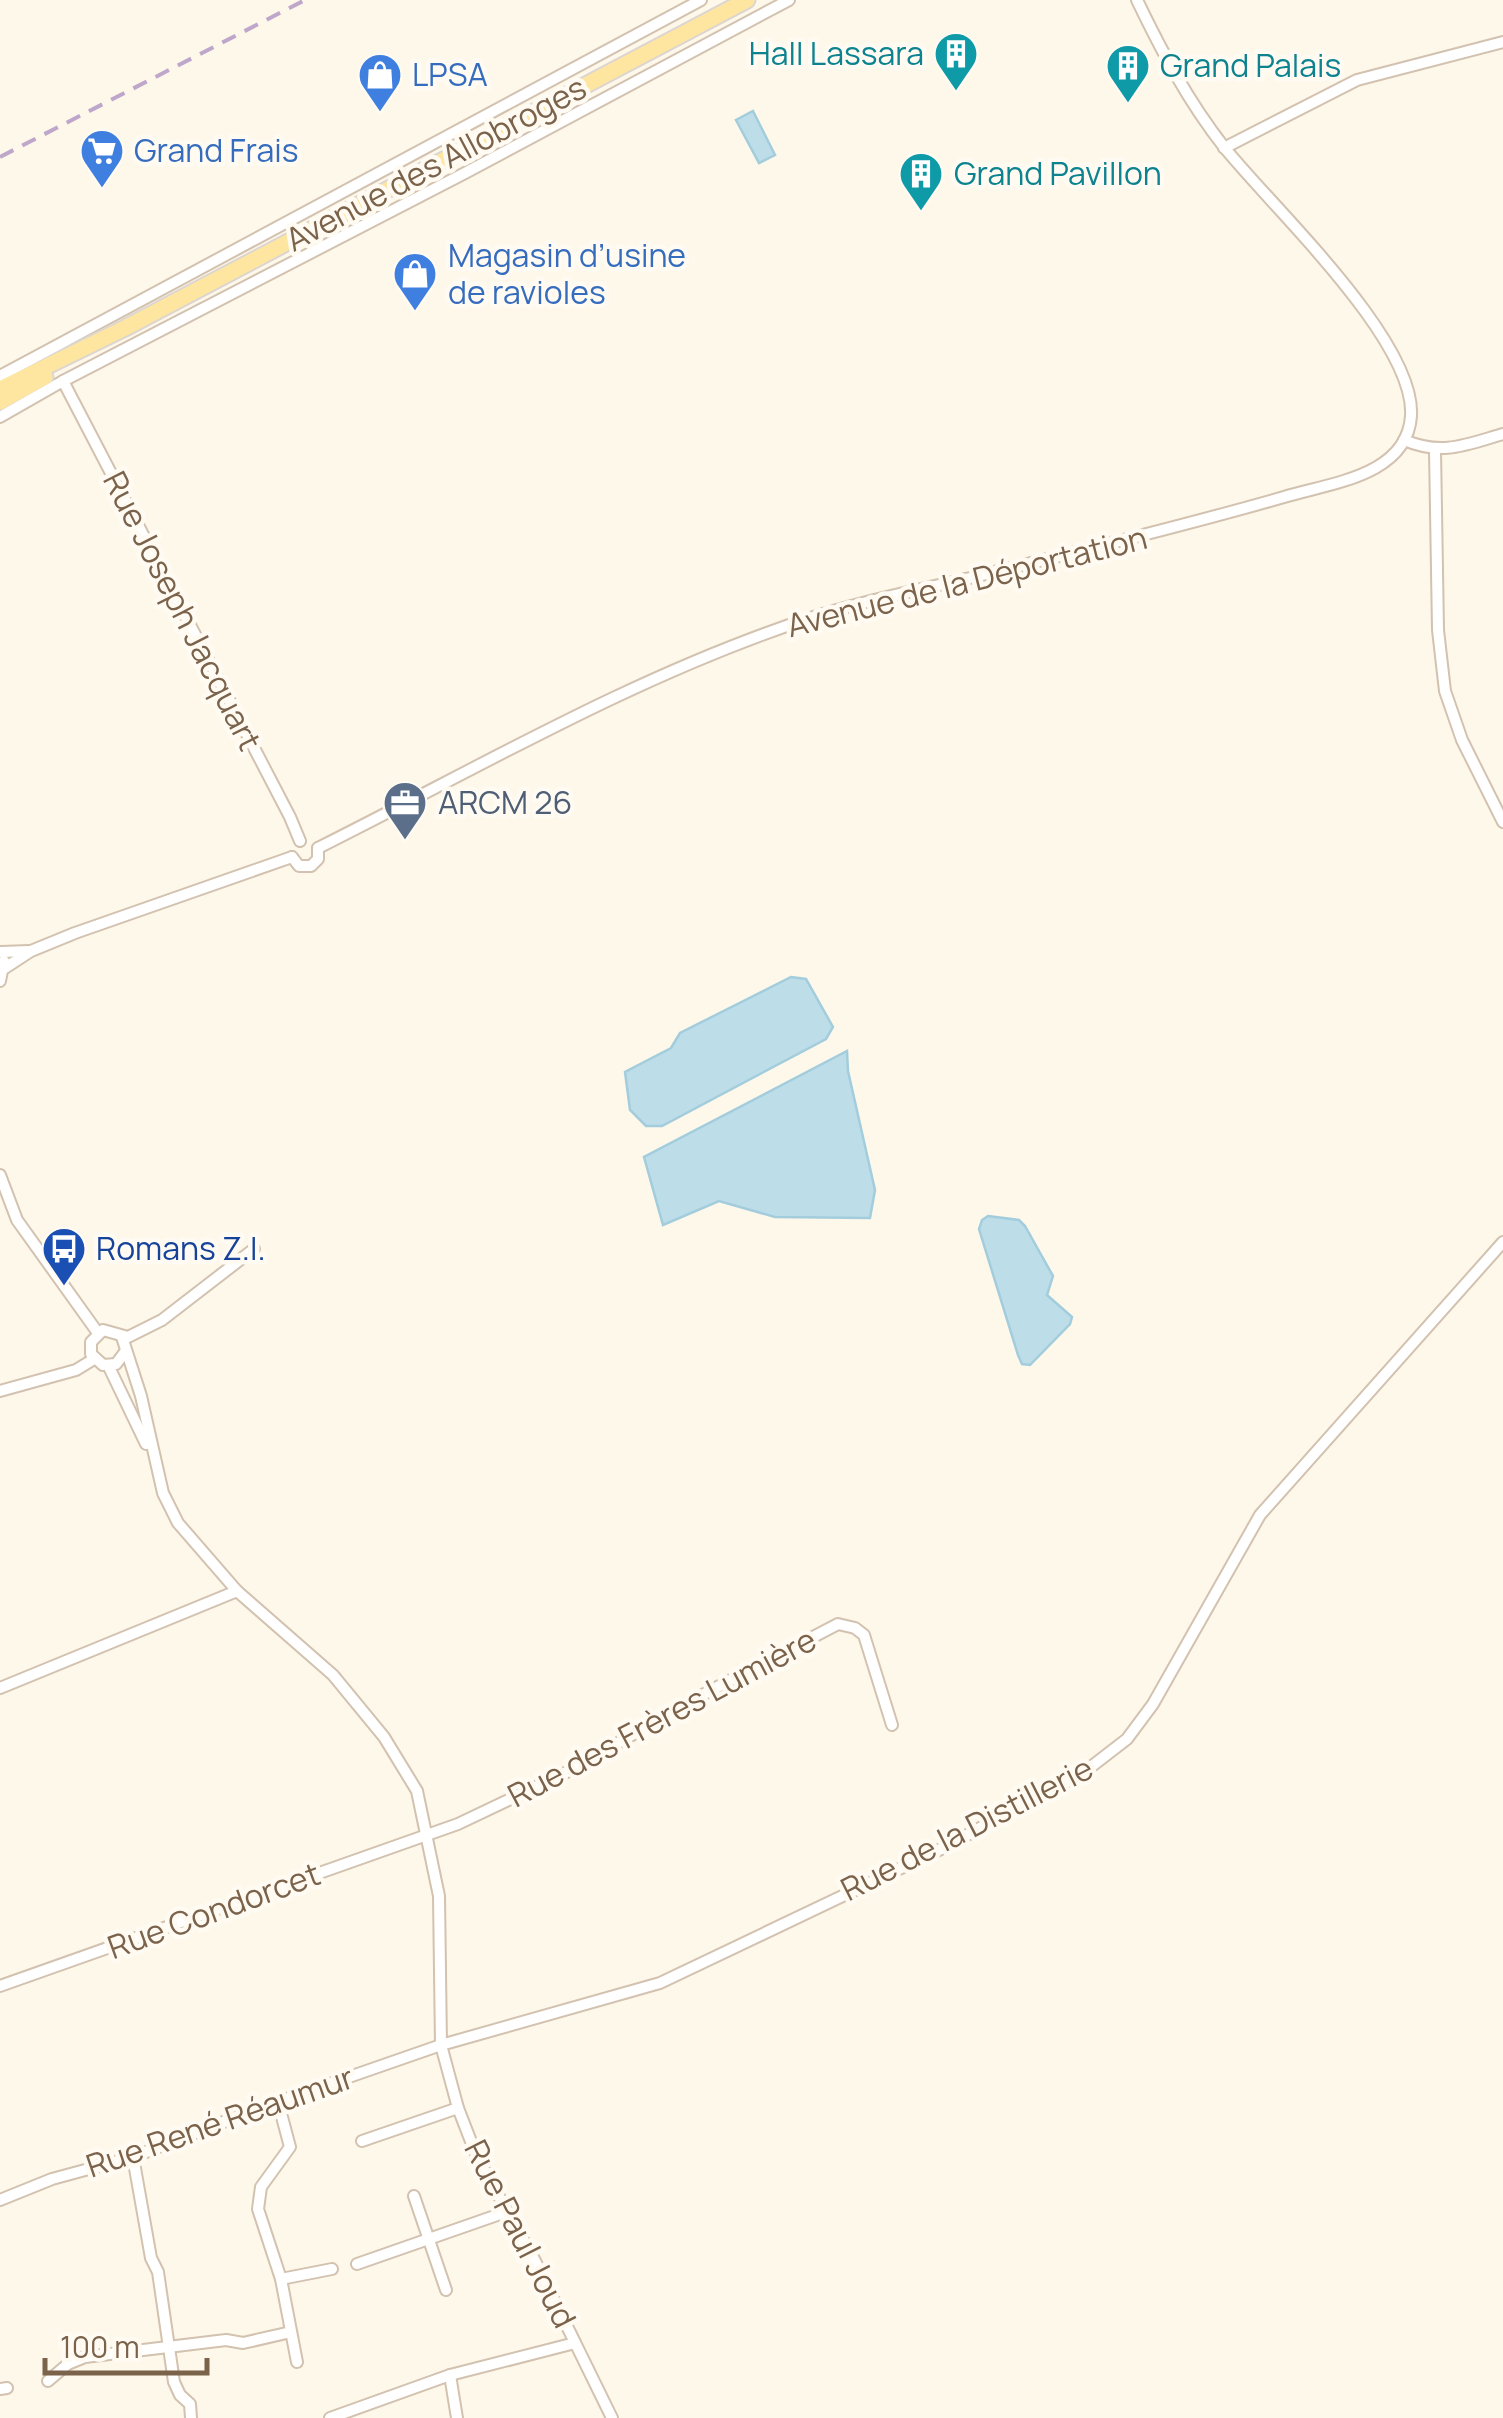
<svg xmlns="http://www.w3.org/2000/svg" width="1503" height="2418" font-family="Manrope,sans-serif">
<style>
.water{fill:#bddee9;stroke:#a3cddc;stroke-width:2.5}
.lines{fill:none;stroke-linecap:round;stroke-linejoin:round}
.street-casing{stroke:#d2c2af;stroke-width:14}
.primary-casing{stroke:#ddd6d0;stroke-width:19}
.street{stroke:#fff;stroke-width:10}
.primary{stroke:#fee6a1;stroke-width:15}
.rail{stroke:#bea7ca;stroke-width:4;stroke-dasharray:15 10;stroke-linecap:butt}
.labels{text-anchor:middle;stroke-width:9;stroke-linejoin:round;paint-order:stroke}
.culture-label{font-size:32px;fill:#0d838f;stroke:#fffbf2;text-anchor:start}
.shop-label{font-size:32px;fill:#366cbe;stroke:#fffbf2;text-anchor:start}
.street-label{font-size:32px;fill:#7b624b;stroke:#fffbf2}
.service-label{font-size:32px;fill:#4e5e75;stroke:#fffbf2;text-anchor:start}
.transit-label{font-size:32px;fill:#164399;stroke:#fffbf2;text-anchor:start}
</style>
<rect width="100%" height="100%" fill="#fef8eb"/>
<g class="water">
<path d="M 753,111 L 775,155 L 759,163 L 736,120 Z"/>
<path d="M 791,977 L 806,979 L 833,1027 L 826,1039 L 662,1126 L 646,1126 L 630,1110 L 625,1072 L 671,1048 L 680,1033 Z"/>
<path d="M 847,1051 L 848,1071 L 875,1190 L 870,1218 L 775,1217 L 719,1201 L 663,1225 L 644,1157 Z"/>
<path d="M 988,1216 L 1019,1220 L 1025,1226 L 1053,1276 L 1047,1295 L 1072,1317 L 1070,1324 L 1030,1365 L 1022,1364 L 1018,1355 L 979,1229 L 982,1220 Z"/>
</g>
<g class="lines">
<defs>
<g id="street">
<path d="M 1224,148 L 1357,80 L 1503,42"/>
<path d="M 0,376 L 701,0"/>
<path d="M 63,381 L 290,817 L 300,841"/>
<path d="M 0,417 L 63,381 L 465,173 L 789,0"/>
<path d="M 1404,440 C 1442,456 1465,445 1503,434"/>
<path d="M 1435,450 L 1438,630 L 1445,691 L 1462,740 L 1503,822"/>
<path d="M 318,848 C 478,768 633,677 804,620 C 861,601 920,590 978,576 C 1081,551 1183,526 1284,497 C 1330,483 1407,476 1411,416 C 1416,340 1271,206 1224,147 C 1188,101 1162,52 1137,0"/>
<path d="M 292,857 L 299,866 L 311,866 L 318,859 L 318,848"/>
<path d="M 0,952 L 30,951"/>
<path d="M 5,968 L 31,951 L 75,933 L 292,857"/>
<path d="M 0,981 L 4,961"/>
<path d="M 0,1175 L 17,1220 L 98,1333"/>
<path d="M 122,1337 L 141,1396 L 163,1493 L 178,1523 L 237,1591 L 333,1675 L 384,1737 L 417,1791 L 439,1896 L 441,2045 L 458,2108 L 477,2157 L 535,2261 L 612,2418"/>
<path d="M 125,1352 L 116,1364 L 103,1365 L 91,1354 L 91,1342 L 103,1330 L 128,1337 L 162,1320 L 254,1249"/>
<path d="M 108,1365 L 146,1444"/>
<path d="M 0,1391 L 76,1370 L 94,1359"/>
<path d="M 0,1688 L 237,1591"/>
<path d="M 0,1986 L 458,1824 L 565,1773 L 706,1693 L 838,1624 L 855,1628 L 864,1635 L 892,1725"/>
<path d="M 278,2102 L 290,2147 L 261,2187 L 258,2209 L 281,2279 L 332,2269"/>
<path d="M 362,2141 L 458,2108"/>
<path d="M 133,2157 L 151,2258 L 158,2272 L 174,2382 L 180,2395 L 190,2404 L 191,2418"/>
<path d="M 414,2196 L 446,2290"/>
<path d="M 0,2200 L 52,2179 L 133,2157 L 257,2109 L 441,2045 L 660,1983 L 939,1850 L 1083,1773 L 1127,1739 L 1153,1704 L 1260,1515 L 1503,1242"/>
<path d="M 357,2264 L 506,2212"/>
<path d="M 281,2279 L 297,2362"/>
<path d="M 450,2375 L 457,2418"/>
<path d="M 48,2381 L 68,2364 L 85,2357 L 226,2340 L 243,2343 L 291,2332"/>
<path d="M 0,2389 L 7,2388"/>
<path d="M 330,2418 L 450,2375 L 575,2343"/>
</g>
<g id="primary">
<path d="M 0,389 L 125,328 L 747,0"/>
<path d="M 0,402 L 45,377"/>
</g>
</defs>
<use href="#street" class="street-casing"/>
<use href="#primary" class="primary-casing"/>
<use href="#street" class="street"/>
<use href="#primary" class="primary"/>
<path class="rail" d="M 0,157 L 305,0"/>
</g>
<defs>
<symbol id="building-pin" viewBox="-11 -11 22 30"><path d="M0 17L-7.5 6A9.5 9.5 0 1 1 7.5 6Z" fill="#0f9aa8" stroke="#fffbf2"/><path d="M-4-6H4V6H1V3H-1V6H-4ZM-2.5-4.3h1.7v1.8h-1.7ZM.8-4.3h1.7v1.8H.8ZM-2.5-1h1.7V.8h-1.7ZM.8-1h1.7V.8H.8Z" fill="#fff"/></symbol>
<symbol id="shop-pin" viewBox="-11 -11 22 30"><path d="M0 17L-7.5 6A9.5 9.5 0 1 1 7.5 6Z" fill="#3f7fe0" stroke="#fffbf2"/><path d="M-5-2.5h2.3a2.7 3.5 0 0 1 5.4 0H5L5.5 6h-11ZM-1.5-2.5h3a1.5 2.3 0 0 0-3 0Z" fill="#fff"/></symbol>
<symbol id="supermarket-pin" viewBox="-11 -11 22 30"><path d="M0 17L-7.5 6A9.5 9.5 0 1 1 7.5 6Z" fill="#3f7fe0" stroke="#fffbf2"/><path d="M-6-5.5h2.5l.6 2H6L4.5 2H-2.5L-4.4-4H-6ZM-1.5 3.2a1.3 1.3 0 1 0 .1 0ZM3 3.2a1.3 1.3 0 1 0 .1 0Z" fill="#fff"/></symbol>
<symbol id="office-pin" viewBox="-11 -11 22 30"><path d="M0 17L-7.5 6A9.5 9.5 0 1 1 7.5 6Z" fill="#5c6f8a" stroke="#fffbf2"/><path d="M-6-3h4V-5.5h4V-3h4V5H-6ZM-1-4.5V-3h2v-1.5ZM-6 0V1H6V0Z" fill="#fff"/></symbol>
<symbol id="bus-pin" viewBox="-11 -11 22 30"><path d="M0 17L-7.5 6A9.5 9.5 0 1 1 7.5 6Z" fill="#1a4fb4" stroke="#fffbf2"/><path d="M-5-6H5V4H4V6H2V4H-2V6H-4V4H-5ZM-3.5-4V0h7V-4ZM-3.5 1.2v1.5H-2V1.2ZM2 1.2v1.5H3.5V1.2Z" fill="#fff"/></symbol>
</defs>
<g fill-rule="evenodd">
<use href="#building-pin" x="931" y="29" width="50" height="68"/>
<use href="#building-pin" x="1103" y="41" width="50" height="68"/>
<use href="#shop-pin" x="355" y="50" width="50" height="68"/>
<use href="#supermarket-pin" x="77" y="126" width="50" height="68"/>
<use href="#building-pin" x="896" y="149" width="50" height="68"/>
<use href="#shop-pin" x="390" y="249" width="50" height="68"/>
<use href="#office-pin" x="380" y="778" width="50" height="68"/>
<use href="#bus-pin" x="39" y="1224" width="50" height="68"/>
</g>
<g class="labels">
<g class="culture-label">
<text x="924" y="65" text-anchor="end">Hall Lassara</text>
<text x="1160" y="77">Grand Palais</text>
<text x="954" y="185">Grand Pavillon</text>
</g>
<g class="shop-label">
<text x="412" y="86">LPSA</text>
<text x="134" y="162">Grand Frais</text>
<text x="448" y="267">Magasin d’usine<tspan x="448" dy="37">de ravioles</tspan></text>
</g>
<g class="street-label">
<text transform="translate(436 164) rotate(-28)" y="11">Avenue des Allobroges</text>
<text transform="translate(967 582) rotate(-14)" y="11">Avenue de la Déportation</text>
<text transform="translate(182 611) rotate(63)" y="11">Rue Joseph Jacquart</text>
<text transform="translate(662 1718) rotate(-28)" y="11">Rue des Frères Lumière</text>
<text transform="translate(967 1829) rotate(-27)" y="11">Rue de la Distillerie</text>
<text transform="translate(214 1911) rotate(-20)" y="11">Rue Condorcet</text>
<text transform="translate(220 2122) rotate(-19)" y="11">Rue René Réaumur</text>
<text transform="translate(520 2234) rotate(63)" y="11">Rue Paul Joud</text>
</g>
<g class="service-label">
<text x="438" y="814">ARCM 26</text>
</g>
<g class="transit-label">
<text x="96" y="1260">Romans Z.I.</text>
</g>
</g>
<path d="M45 2358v15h162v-15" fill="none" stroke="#7b624b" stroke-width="5"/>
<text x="60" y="2358" font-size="30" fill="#7b624b" stroke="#fffbf2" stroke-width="8" paint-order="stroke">100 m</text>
</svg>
